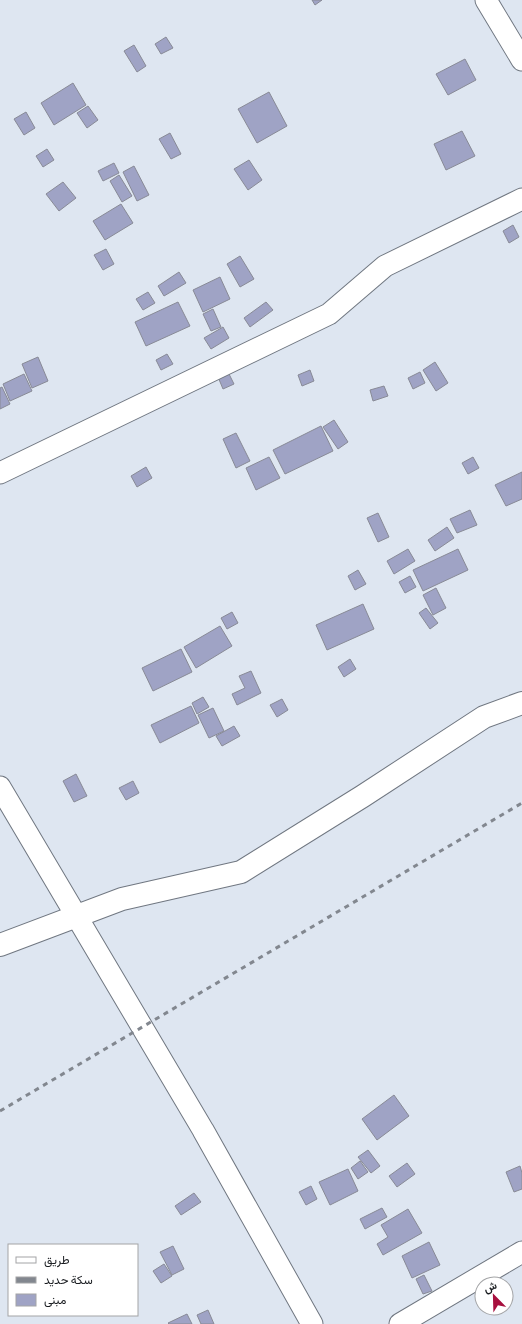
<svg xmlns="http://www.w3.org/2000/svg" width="522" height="1324" font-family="'Crimson Pro',Vazirmatn,serif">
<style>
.building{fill:#9fa3c5;stroke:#888a96}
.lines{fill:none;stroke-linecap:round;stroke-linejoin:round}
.minor-casing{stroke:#707781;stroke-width:23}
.tertiary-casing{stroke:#707781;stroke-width:24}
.minor{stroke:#fff;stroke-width:21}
.tertiary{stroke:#fff;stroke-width:22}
.rail{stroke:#82878f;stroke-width:3;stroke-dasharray:5 5;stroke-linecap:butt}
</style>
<rect width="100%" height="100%" fill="#dee6f1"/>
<g class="building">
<path d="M 312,0 L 322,0 L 315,5 Z"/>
<path d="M 166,37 L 173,48 L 161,54 L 155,44 Z"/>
<path d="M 134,45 L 146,66 L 137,72 L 124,51 Z"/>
<path d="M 465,59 L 476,80 L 448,95 L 436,74 Z"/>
<path d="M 73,83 L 86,105 L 54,125 L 41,103 Z"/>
<path d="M 269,92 L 287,126 L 257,143 L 238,109 Z"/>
<path d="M 88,106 L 98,120 L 87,128 L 77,113 Z"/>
<path d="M 26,112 L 35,128 L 24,135 L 14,119 Z"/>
<path d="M 462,131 L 475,156 L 446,170 L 434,144 Z"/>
<path d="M 170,133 L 181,154 L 171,159 L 159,139 Z"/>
<path d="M 47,149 L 54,160 L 43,167 L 36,156 Z"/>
<path d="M 249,160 L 262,180 L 248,190 L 234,169 Z"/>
<path d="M 114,163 L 119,173 L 103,181 L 98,171 Z"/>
<path d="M 134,166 L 149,195 L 137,201 L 123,172 Z"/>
<path d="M 119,175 L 132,196 L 122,202 L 110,181 Z"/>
<path d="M 63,182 L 76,198 L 59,211 L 46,194 Z"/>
<path d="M 121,204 L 133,223 L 105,240 L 93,221 Z"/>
<path d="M 513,225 L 519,237 L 509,243 L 503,231 Z"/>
<path d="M 106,249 L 114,264 L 103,270 L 94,255 Z"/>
<path d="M 240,256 L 254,279 L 240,287 L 227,264 Z"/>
<path d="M 179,272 L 186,283 L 164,296 L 158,286 Z"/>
<path d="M 220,277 L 230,299 L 203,312 L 193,290 Z"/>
<path d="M 148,292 L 155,303 L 143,310 L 136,299 Z"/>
<path d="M 178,302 L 190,326 L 146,346 L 135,322 Z"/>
<path d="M 266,302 L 273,310 L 250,327 L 244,318 Z"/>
<path d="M 213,309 L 221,327 L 211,331 L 203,314 Z"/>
<path d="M 223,327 L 229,338 L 211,349 L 204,338 Z"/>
<path d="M 167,354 L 173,364 L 161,370 L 156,360 Z"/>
<path d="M 38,357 L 48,381 L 32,388 L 22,364 Z"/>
<path d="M 435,362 L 448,383 L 436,391 L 423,370 Z"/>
<path d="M 310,370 L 314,381 L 302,386 L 298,375 Z"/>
<path d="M 228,372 L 234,384 L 223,389 L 218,377 Z"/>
<path d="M 420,372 L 425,383 L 413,389 L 408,378 Z"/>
<path d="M 24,374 L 32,391 L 10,401 L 3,384 Z"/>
<path d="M 384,386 L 388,396 L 373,401 L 370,390 Z"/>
<path d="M 2,387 L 10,404 L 0,409 L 0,388 Z"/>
<path d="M 334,420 L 348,442 L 338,449 L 323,427 Z"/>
<path d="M 321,426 L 333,451 L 285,474 L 273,450 Z"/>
<path d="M 236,433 L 250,461 L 236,468 L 223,439 Z"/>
<path d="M 269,457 L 280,478 L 256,490 L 246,468 Z"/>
<path d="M 473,457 L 479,468 L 468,474 L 462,463 Z"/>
<path d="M 146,467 L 152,478 L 137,487 L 131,476 Z"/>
<path d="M 522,472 L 522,499 L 506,506 L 495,485 Z"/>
<path d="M 470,510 L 477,525 L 457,533 L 450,519 Z"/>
<path d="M 378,513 L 389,537 L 378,542 L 367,518 Z"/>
<path d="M 447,527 L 454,538 L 435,551 L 428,540 Z"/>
<path d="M 408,549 L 415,561 L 394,574 L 387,561 Z"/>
<path d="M 458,549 L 468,570 L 423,591 L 413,570 Z"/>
<path d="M 358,570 L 366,584 L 355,590 L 348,576 Z"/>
<path d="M 410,576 L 416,587 L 405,593 L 399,582 Z"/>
<path d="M 436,588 L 446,608 L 433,615 L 423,595 Z"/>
<path d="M 363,604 L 374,629 L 327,650 L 316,625 Z"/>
<path d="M 426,608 L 438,623 L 430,629 L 419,613 Z"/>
<path d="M 232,612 L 238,623 L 227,629 L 221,618 Z"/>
<path d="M 220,626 L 232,646 L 196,668 L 184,647 Z"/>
<path d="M 181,649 L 192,672 L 153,691 L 142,668 Z"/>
<path d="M 350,659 L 356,669 L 344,677 L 338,667 Z"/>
<path d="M 251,671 L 261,693 L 237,705 L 232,694 L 245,688 L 239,676 Z"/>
<path d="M 203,697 L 209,707 L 197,714 L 192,703 Z"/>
<path d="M 282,699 L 288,710 L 277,717 L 270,705 Z"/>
<path d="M 191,706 L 199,723 L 160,743 L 151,725 Z"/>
<path d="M 213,708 L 224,731 L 209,738 L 198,715 Z"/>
<path d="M 234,726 L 240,736 L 222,746 L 216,736 Z"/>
<path d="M 76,774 L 87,796 L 74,802 L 63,781 Z"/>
<path d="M 133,781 L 139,793 L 126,800 L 119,788 Z"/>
<path d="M 394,1095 L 409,1116 L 377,1140 L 362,1119 Z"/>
<path d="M 368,1150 L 380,1166 L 371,1173 L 358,1157 Z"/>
<path d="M 360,1161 L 368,1172 L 358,1179 L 351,1168 Z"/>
<path d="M 407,1163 L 415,1174 L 397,1187 L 389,1176 Z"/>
<path d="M 520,1166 L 522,1173 L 522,1189 L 514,1192 L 506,1172 Z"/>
<path d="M 348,1169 L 358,1191 L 330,1205 L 319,1182 Z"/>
<path d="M 311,1186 L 317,1199 L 306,1205 L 299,1192 Z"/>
<path d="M 194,1193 L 201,1202 L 181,1215 L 175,1206 Z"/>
<path d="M 382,1208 L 387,1217 L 365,1229 L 360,1219 Z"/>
<path d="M 408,1209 L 422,1233 L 383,1255 L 377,1244 L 388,1237 L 381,1225 Z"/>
<path d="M 429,1242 L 440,1265 L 412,1278 L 402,1256 Z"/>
<path d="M 173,1246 L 184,1269 L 172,1275 L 160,1252 Z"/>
<path d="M 164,1264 L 172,1276 L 161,1283 L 153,1271 Z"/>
<path d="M 424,1275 L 432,1291 L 423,1294 L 416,1279 Z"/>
<path d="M 208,1310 L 214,1324 L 201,1324 L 197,1315 Z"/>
<path d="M 187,1314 L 192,1324 L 169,1324 L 168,1323 Z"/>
</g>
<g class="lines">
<defs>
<g id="minor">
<path d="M 486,0 L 522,60"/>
<path d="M 0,473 L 329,314 L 385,266 L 522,199"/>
<path d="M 0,787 L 203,1130 L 312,1324"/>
<path d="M 400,1324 L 522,1252"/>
</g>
<path id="tertiary" d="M 0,945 L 122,899 L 241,872 L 363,796 L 484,717 L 522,703"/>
</defs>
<use href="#minor" class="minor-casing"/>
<use href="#tertiary" class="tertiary-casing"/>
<use href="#minor" class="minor"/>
<use href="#tertiary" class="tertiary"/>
<path class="rail" d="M 0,1111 L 522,803"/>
</g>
<rect x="8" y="1244" width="130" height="72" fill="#ffffff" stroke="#a3a4a6"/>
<rect x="16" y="1257" width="20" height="6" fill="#ffffff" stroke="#a3a4a6"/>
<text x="44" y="1264" font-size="12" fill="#191c20">طريق</text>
<rect x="16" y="1277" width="20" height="6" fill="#82878f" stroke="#a3a4a6"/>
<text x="44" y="1284" font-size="12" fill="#191c20">سكة حديد</text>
<rect x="16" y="1294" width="20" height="12" fill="#9fa3c5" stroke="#a3a4a6"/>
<text x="44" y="1304" font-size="12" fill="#191c20">مبنى</text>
<g transform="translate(494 1296) rotate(337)"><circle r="19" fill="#ffffff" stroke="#a3a4a6"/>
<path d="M0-3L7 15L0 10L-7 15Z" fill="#a70f3e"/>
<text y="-6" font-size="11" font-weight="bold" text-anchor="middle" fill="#191c20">ش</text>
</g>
</svg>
